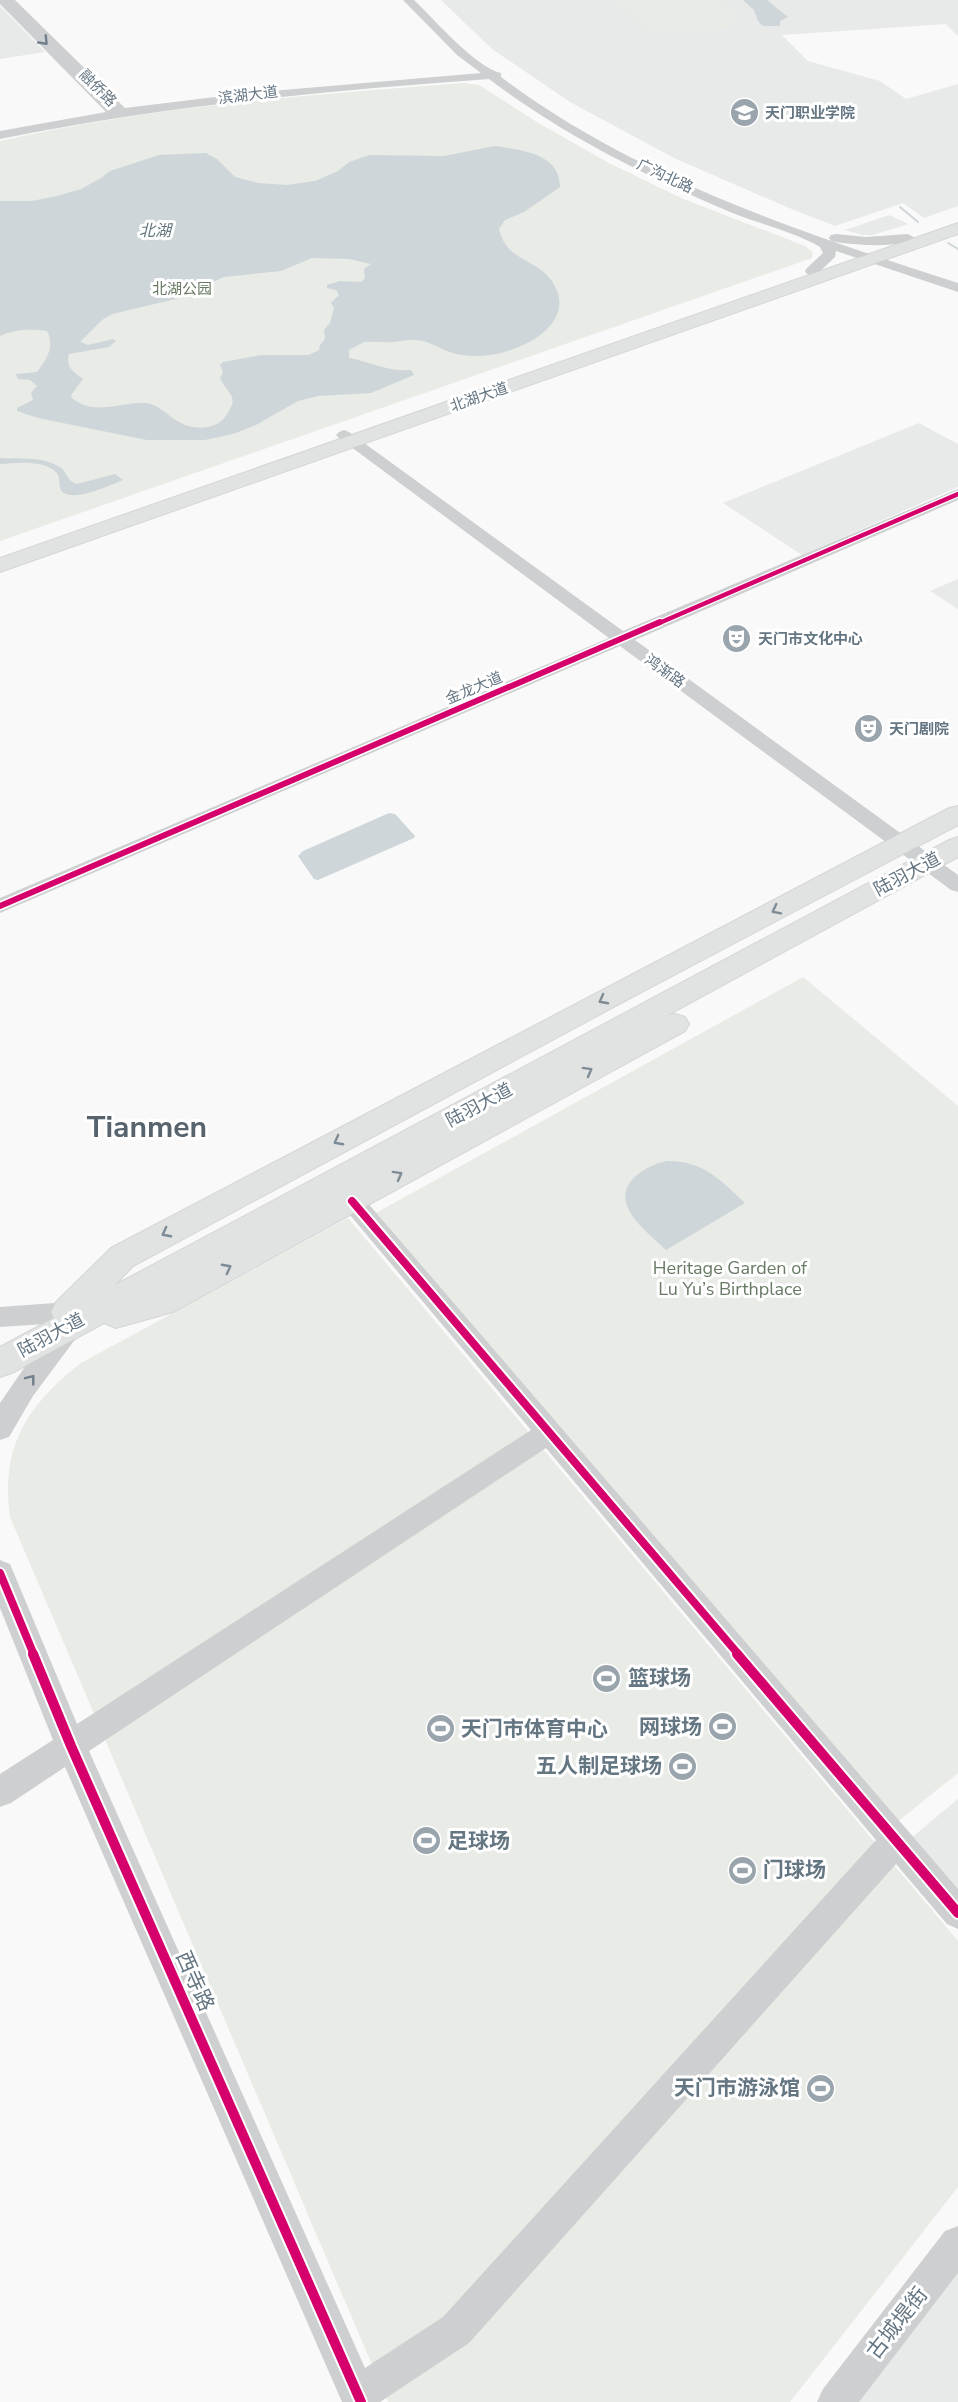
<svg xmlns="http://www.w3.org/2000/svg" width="958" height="2402" font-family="'Nunito Sans','Noto Sans SC',sans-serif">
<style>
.built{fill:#e8e9e9}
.green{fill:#e8ebe6}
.water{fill:#ced6d9;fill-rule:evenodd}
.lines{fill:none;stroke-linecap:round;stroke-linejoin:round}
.stream{stroke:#ced6d9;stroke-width:2}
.major-casing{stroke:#d5d6d7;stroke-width:2}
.minor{fill:#cecfd0;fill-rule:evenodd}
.major{fill:#e1e2e2;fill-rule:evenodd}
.cycleway-far3-casing{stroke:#fff;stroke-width:7}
.cycleway-far2-casing{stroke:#fff;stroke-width:9}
.cycleway-far1-casing{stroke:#fff;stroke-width:12}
.cycleway-casing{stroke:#fff;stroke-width:14}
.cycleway-far3{stroke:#d6006c;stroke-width:4.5}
.cycleway-far2{stroke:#d6006c;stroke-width:6}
.cycleway-far1{stroke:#d6006c;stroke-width:8}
.cycleway{stroke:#d6006c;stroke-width:10}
.oneway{stroke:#707f8b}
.oneway2{stroke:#7e8c96}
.labels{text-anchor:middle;stroke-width:6;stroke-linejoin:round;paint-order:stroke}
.far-street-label{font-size:15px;fill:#657683;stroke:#fff}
.far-poi-label{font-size:15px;font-weight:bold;fill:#657683;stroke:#fff;text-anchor:start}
.far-park-label{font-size:15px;fill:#687a64;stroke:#fff}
.far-water-label{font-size:16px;font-style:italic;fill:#60757c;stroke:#fff}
.street-label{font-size:18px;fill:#657683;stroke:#fff}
.park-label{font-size:18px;fill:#687a64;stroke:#fff}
.near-poi-label{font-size:21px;font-weight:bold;fill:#657683;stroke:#fff;text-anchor:start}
.near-street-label{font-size:21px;fill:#657683;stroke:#fff}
.town-label{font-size:30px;font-weight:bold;fill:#57646e;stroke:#fff}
</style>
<rect width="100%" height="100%" fill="#f9f9f9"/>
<g class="built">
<path d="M 441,0 L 958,0 L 958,36 L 946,24 L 782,35 L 808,61 L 880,81 L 906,99 L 958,84 L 958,206 L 924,218 L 903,203 L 835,226 L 789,208 L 674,158 L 570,102 L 492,49 Z"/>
<path d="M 0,6 L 45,52 L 0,59 Z"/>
<path d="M 889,215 L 908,224 L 873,235 L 862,235 L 845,230 Z"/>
<path d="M 919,423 L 958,444 L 958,487 L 802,555 L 723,503 Z"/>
<path d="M 958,579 L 958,609 L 930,591 Z"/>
<path d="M 958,1799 L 958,1895 L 910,1839 Z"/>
<path d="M 958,2269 L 958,2402 L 856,2402 Z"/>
</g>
<g class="green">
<path d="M 614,0 L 720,0 L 735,12 L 737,18 C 727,43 671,30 650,33 Z"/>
<path d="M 464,83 L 479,85 L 540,124 L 609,163 L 681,198 L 805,246 L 813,252 L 812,258 L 0,541 L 0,141 C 152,106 308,95 464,83 Z"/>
<path d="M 803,977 L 958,1106 L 958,1773 L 896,1823 L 374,1214 Z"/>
<path d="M 348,1218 L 958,1941 L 958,2187 L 790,2402 L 388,2402 L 10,1517 C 0,1447 27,1405 81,1363 Z"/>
</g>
<g class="water">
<path d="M 743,0 L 767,0 L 788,17 L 780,21 L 780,26 L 763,26 L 758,21 L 754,10 Z"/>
<path d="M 495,146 C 521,150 560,153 560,187 L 524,212 L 505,220 L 499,229 C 507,266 547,257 558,294 C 569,333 507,357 477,356 C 469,356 457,355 450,352 C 437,348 431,341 416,340 C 408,339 400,342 393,342 C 384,343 374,341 365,342 C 360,343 354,348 349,350 L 349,358 C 372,362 386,372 411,370 L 414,375 L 371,393 L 318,396 L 298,401 L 256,425 L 233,434 L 205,440 L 147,440 L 38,418 L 17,411 L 17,408 L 33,400 L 31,393 L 37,386 L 30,380 L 18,379 L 16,374 L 37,372 C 47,359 55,346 47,331 C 31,329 16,329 0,336 L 0,201 L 32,201 L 57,196 L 81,189 L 101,178 L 110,171 L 159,155 L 206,153 L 217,159 L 235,177 L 258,183 L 287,185 L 315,181 L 338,171 L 349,162 L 370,155 L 444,156 ZM 312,258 L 349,259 L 371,264 L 364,269 L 365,278 L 361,282 L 340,281 L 327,285 L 327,288 L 336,290 L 339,295 L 331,303 L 334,308 L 330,323 L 324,330 L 325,339 L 320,345 L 319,350 L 309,355 L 261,355 L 223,362 L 220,365 L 223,372 L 220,378 C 228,396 241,395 225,417 C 217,429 195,430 183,424 C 166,417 159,401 139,403 C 116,404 92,415 72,398 L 71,395 L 83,379 C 74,372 65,367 69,354 L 109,347 L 116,341 L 113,339 L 88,345 L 80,342 L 102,320 L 112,314 L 176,299 L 224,277 L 281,271 Z"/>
<path d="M 0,458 C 19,459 45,456 61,468 C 68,474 67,481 77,484 L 115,474 L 123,480 C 111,485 76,501 64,493 C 57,489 62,478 56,472 C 42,459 17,463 0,464 Z"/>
<path d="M 389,813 L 395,814 L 415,836 L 414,838 L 318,880 L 314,879 L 298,856 L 303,851 Z"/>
<path d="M 667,1161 C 704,1161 719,1179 745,1203 L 666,1250 C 654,1238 635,1224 628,1208 C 616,1182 647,1165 667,1161 Z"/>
</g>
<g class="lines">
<g class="stream">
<path d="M 900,207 L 918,222"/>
<path d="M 948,243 L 958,249"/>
</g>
<defs>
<g id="major">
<path d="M 958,223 L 958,234 L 0,572 L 0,558 Z"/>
<path d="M 958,806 L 958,825 L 634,996 L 133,1266 L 115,1285 L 949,840 L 958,837 L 958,857 L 666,1016 L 675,1014 L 685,1017 L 689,1024 L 685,1031 L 173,1312 L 116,1328 L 104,1323 L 12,1373 L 0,1377 L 0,1347 L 54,1318 L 51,1312 L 56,1302 L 111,1248 L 949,808 Z"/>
</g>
</defs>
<use href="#major" class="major-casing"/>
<g class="minor">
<path d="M 0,0 L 15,0 L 125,108 L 248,93 L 481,73 L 457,55 L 403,0 L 414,0 C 434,19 475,67 501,73 L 501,77 C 635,178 800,232 958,283 L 958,292 L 836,251 L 835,257 L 817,274 L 807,274 L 805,271 L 807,268 L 823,253 L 820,247 C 793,231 759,224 730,212 C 646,176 563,135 489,79 C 325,91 162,106 0,139 L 0,131 L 106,112 L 0,4 Z"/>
<path d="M 836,234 L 866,237 L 908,234 L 915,238 C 903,249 848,245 831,241 L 829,238 L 831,235 Z"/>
<path d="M 344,430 L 349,432 L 623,631 L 958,489 L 958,500 L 635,640 L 958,875 L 958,892 L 951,890 L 620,646 L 0,913 L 0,898 L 609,638 L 339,438 L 336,435 L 339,432 Z"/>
<path d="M 352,1192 L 360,1194 L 958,1889 L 958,1929 L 947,1924 L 896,1864 L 469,2343 L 380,2402 L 342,2402 L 65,1767 L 11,1803 L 0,1807 L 0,1774 L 53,1740 L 0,1608 L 0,1560 L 10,1564 L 77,1724 L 531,1430 L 344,1208 L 340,1201 L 344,1194 ZM 546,1448 L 876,1840 L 443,2317 L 365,2368 L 89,1751 Z"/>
<path d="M 68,1302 L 77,1305 L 81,1312 L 78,1318 L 85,1326 L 33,1396 L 9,1437 L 0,1440 L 0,1403 L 24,1368 L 60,1323 L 0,1327 L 0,1307 Z"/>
<path d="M 958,2226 L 958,2273 L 859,2402 L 817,2402 L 823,2389 L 945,2231 Z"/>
</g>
<use href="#major" class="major"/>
<defs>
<path id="cycleway-far3" d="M 657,624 L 958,494"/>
<path id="cycleway-far2" d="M 0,906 L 660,622"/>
<g id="cycleway-far1">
<path d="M 352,1201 L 739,1655"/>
<path d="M 0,1573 L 34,1655"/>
</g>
<g id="cycleway">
<path d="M 33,1654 L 71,1746 L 361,2402"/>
<path d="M 737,1654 L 958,1913"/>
</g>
</defs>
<use href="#cycleway-far3" class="cycleway-far3-casing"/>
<use href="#cycleway-far2" class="cycleway-far2-casing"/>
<use href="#cycleway-far1" class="cycleway-far1-casing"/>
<use href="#cycleway" class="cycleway-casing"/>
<use href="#cycleway-far3" class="cycleway-far3"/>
<use href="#cycleway-far2" class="cycleway-far2"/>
<use href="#cycleway-far1" class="cycleway-far1"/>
<use href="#cycleway" class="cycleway"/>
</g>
<defs><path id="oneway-chevron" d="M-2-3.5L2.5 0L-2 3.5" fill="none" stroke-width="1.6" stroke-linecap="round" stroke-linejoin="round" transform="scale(1.5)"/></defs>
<g class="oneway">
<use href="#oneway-chevron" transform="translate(44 41) rotate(46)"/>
<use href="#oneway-chevron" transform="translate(31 1379) rotate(-52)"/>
</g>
<g class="oneway2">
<use href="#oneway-chevron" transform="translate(776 910) rotate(153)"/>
<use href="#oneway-chevron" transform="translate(603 1000) rotate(152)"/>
<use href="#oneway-chevron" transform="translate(588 1071) rotate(-29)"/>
<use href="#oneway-chevron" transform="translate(338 1141) rotate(152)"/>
<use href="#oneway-chevron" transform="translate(398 1175) rotate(-29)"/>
<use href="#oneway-chevron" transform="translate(166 1233) rotate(152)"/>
<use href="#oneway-chevron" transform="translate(227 1268) rotate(-28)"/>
</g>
<defs>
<symbol id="university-disc" viewBox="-11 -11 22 22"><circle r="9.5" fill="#99a4ac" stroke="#fff"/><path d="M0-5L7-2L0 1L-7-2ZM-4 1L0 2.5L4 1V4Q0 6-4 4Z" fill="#fff"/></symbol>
<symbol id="theatre-disc" viewBox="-11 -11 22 22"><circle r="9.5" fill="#99a4ac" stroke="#fff"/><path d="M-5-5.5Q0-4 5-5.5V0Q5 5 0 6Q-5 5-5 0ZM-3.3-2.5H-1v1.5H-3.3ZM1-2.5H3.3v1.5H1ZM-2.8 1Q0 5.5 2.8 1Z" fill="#fff"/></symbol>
<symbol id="stadium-disc" viewBox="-11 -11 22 22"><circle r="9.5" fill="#99a4ac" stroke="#fff"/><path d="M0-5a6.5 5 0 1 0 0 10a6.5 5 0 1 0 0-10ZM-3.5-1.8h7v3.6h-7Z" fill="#fff"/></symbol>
</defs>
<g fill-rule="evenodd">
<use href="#university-disc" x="728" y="96" width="33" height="33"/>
<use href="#theatre-disc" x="720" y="622" width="33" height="33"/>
<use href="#theatre-disc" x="852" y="712" width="33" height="33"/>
<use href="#stadium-disc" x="590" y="1662" width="33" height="33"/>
<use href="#stadium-disc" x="706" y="1710" width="33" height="33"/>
<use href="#stadium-disc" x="424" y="1712" width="33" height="33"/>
<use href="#stadium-disc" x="666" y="1750" width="33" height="33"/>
<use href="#stadium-disc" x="410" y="1824" width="33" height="33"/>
<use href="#stadium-disc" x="726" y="1854" width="33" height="33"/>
<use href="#stadium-disc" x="804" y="2072" width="33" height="33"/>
</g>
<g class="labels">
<g class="far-street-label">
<text transform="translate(98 88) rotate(45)" y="5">融侨路</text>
<text transform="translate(248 95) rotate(-7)" y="5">滨湖大道</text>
<text transform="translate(665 176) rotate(25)" y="5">广沟北路</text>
<text transform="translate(479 397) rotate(-19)" y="5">北湖大道</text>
<text transform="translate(665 671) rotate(36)" y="5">鸿渐路</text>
<text transform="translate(474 688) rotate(-23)" y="5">金龙大道</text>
</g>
<g class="far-poi-label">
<text x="765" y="118">天门职业学院</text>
<text x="758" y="644">天门市文化中心</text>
<text x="889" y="734">天门剧院</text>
</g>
<g class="far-park-label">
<text x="182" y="294">北湖公园</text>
</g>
<g class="far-water-label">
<text x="155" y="236">北湖</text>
</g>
<g class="street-label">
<text transform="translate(907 874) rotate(-28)" y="6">陆羽大道</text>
<text transform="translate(479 1105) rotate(-28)" y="6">陆羽大道</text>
<text transform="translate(51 1335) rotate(-28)" y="6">陆羽大道</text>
</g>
<g class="park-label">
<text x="730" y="1274">Heritage Garden of<tspan x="730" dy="21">Lu Yu’s Birthplace</tspan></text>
</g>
<g class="near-poi-label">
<text x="628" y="1685">篮球场</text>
<text x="702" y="1734" text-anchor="end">网球场</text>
<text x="461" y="1736">天门市体育中心</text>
<text x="662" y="1773" text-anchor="end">五人制足球场</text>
<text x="447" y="1848">足球场</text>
<text x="763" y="1877">门球场</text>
<text x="800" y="2095" text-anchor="end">天门市游泳馆</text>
</g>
<g class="near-street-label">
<text transform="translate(195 1981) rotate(66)" y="7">西寺路</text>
<text transform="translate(897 2323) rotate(-52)" y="7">古城堤街</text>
</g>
<g class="town-label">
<text x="147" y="1137">Tianmen</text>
</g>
</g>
</svg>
